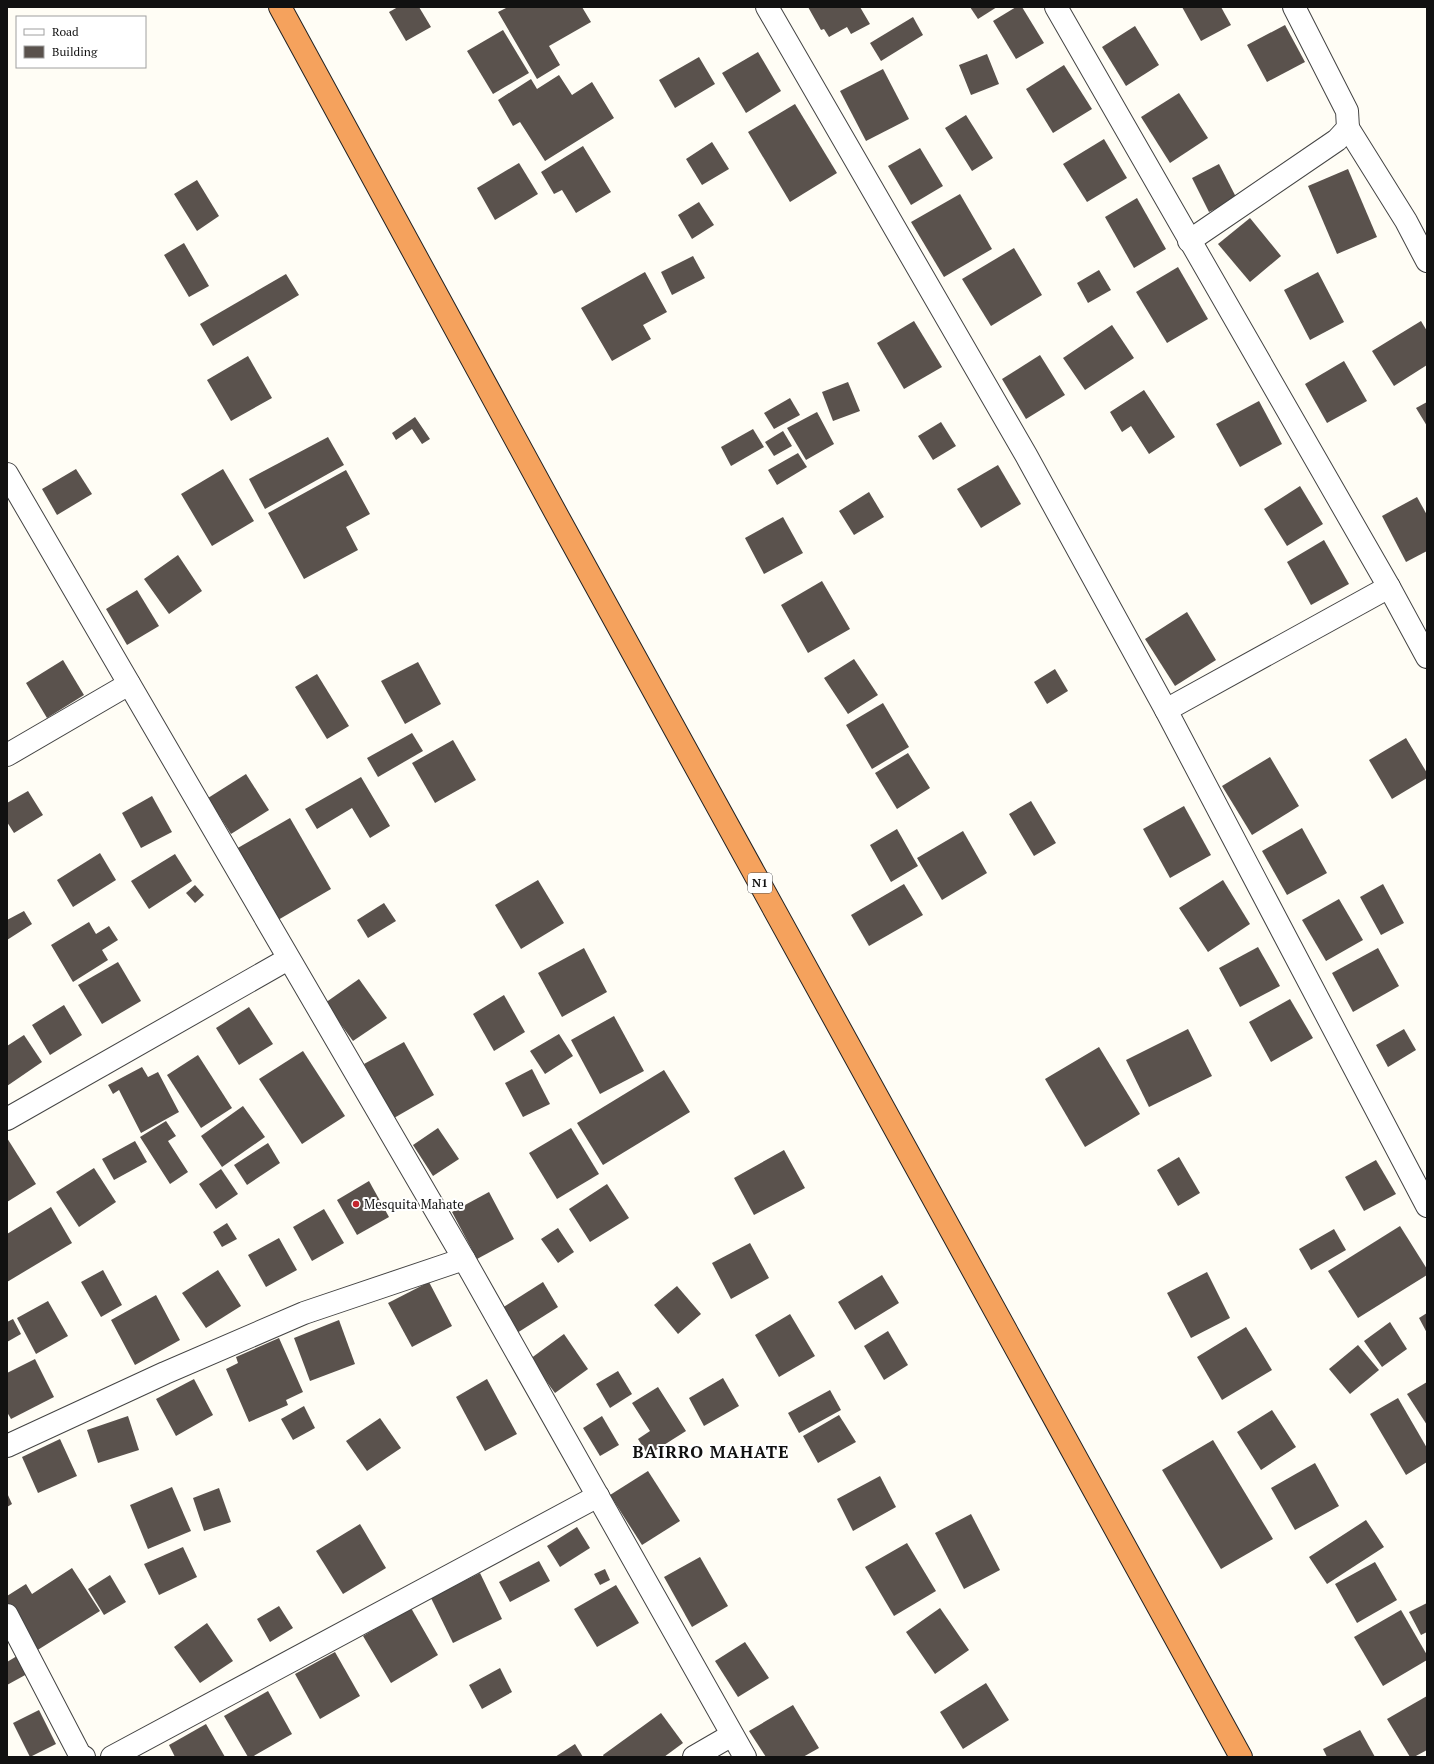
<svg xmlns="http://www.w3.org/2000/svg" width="1434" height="1764" font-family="'PT Serif',serif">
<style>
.building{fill:#5a524d}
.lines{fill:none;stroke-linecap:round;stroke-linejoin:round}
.street-casing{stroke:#444;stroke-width:24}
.highway-casing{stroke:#222;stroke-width:24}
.street{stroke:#fff;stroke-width:22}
.highway{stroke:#f5a25d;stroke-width:22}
.poi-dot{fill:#c4262e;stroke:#fff;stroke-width:1.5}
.labels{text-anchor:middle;stroke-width:4;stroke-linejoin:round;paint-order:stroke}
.shield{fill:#fff;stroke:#585858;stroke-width:1}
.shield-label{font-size:12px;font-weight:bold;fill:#111}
.poi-label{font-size:13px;fill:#111;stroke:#fff;text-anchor:start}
.district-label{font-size:17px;font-weight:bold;letter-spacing:1px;fill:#111;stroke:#fff}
</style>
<rect width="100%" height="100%" fill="#fffdf5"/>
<g class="building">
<path d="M 398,7 L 419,7 L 431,27 L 406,41 L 389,12 Z"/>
<path d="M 508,7 L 582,7 L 591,22 L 549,46 L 560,65 L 537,79 L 498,12 Z"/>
<path d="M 808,7 L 860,7 L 870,24 L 851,34 L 847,27 L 829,37 L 824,29 L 821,30 Z"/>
<path d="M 970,7 L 997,7 L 978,19 Z"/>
<path d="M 1016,7 L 1022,7 L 1044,43 L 1016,59 L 993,21 Z"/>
<path d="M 1182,7 L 1221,7 L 1231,25 L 1201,41 Z"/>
<path d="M 913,17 L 923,35 L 881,61 L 870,43 Z"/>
<path d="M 1285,25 L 1305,62 L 1267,82 L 1247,45 Z"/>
<path d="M 1135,26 L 1159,65 L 1126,86 L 1102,47 Z"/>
<path d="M 503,30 L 529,73 L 493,94 L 467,51 Z"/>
<path d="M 758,52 L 781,91 L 746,113 L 722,73 Z"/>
<path d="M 987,54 L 999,84 L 971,95 L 959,65 Z"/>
<path d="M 699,57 L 715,84 L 675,108 L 659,80 Z"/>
<path d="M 1064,65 L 1092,109 L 1053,133 L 1026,89 Z"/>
<path d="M 883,69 L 909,119 L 866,141 L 840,91 Z"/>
<path d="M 559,75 L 572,95 L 592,82 L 614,118 L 545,161 L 520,122 L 513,126 L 498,100 L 531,79 L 537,89 Z"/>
<path d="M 1179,93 L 1208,138 L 1170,163 L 1141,117 Z"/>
<path d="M 795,104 L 837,173 L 790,202 L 748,132 Z"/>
<path d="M 966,115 L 993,158 L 972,171 L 945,128 Z"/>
<path d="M 1104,139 L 1127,178 L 1087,202 L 1063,164 Z"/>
<path d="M 712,142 L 729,169 L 702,185 L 686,159 Z"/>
<path d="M 583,146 L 611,192 L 576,213 L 562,190 L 554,194 L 541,172 Z"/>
<path d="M 920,148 L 943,186 L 911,205 L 888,166 Z"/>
<path d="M 519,163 L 538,194 L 495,220 L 477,188 Z"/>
<path d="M 1219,164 L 1237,199 L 1209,212 L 1192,178 Z"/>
<path d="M 1348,169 L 1377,237 L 1337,254 L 1308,186 Z"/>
<path d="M 197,180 L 219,216 L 197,231 L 174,194 Z"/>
<path d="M 960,194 L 992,249 L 944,277 L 911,222 Z"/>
<path d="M 1137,198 L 1166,249 L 1134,268 L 1105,217 Z"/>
<path d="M 699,202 L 714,225 L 692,239 L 678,215 Z"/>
<path d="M 1250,218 L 1281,256 L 1250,282 L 1218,244 Z"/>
<path d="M 184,243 L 209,286 L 189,297 L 164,255 Z"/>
<path d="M 1014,248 L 1042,295 L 991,326 L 962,279 Z"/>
<path d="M 693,256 L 705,278 L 672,295 L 661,272 Z"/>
<path d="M 1178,267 L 1208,319 L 1167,343 L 1136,292 Z"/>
<path d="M 1099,270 L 1111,290 L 1088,303 L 1077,283 Z"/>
<path d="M 645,272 L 667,312 L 643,325 L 651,339 L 612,361 L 581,308 Z"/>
<path d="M 1318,272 L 1344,322 L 1310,340 L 1284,290 Z"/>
<path d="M 286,274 L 299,295 L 213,346 L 200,324 Z"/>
<path d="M 914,321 L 942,367 L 904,389 L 877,343 Z"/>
<path d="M 1421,321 L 1427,331 L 1427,365 L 1394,386 L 1372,351 Z"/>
<path d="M 1112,325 L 1134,358 L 1085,390 L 1063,358 Z"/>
<path d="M 1040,355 L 1065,395 L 1026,419 L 1002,379 Z"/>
<path d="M 248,356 L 272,398 L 231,421 L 207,380 Z"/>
<path d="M 1344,361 L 1367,401 L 1327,423 L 1305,384 Z"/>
<path d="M 848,382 L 860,411 L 833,421 L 822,392 Z"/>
<path d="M 1144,390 L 1175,437 L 1149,454 L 1131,426 L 1122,432 L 1110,412 Z"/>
<path d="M 790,398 L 800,415 L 774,429 L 764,413 Z"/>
<path d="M 1259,401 L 1282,444 L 1240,467 L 1216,424 Z"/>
<path d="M 1427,402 L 1427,426 L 1416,408 Z"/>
<path d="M 817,412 L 834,444 L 806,460 L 787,428 Z"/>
<path d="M 415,417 L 430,439 L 422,444 L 412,429 L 396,440 L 392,433 Z"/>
<path d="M 941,422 L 956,446 L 933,460 L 918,436 Z"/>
<path d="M 753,429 L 764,447 L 731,466 L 721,447 Z"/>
<path d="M 783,431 L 792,446 L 774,456 L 765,442 Z"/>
<path d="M 328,437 L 344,465 L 265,509 L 249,479 Z"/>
<path d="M 798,453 L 807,467 L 777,485 L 768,470 Z"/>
<path d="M 998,465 L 1021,504 L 981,528 L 957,489 Z"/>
<path d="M 76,469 L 92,494 L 57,515 L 42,489 Z"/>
<path d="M 223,469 L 254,521 L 212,546 L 181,494 Z"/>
<path d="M 346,470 L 370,514 L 346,527 L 358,550 L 304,579 L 268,513 Z"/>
<path d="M 1300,486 L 1323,524 L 1287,546 L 1264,509 Z"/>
<path d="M 869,492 L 884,517 L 854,535 L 839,511 Z"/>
<path d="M 1417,497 L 1427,515 L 1427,551 L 1406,562 L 1382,516 Z"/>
<path d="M 783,517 L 803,553 L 764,574 L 745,538 Z"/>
<path d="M 1324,540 L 1349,584 L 1311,605 L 1287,562 Z"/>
<path d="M 178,555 L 202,591 L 169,614 L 144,579 Z"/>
<path d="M 822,581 L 850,629 L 808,653 L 781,605 Z"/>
<path d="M 137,590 L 159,626 L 127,645 L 106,609 Z"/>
<path d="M 1187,612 L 1216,660 L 1175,686 L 1145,639 Z"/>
<path d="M 854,659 L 878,695 L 848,714 L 824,678 Z"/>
<path d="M 63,660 L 84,695 L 47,718 L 26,683 Z"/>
<path d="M 418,662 L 441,704 L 405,724 L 381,681 Z"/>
<path d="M 1055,669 L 1068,691 L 1047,704 L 1034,682 Z"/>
<path d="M 317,674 L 349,726 L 327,739 L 295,687 Z"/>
<path d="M 883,703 L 909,747 L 872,769 L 846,725 Z"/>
<path d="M 412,733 L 423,751 L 378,777 L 367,758 Z"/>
<path d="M 1406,738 L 1427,773 L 1427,778 L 1392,799 L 1369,760 Z"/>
<path d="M 453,740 L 476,780 L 435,803 L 412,763 Z"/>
<path d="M 908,753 L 930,788 L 897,809 L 875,773 Z"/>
<path d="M 1270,757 L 1299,806 L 1252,835 L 1222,786 Z"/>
<path d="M 246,774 L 269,810 L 231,834 L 208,798 Z"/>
<path d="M 361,777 L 390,826 L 370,838 L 352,808 L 317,829 L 305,809 Z"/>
<path d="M 28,791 L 43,815 L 14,833 L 7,822 L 7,803 Z"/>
<path d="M 152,796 L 172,832 L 141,848 L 122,813 Z"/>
<path d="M 1031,801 L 1056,843 L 1034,856 L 1009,814 Z"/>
<path d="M 1184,806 L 1211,855 L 1170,878 L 1143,829 Z"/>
<path d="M 290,818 L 331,889 L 278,920 L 236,849 Z"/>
<path d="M 1302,828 L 1327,873 L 1287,895 L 1262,851 Z"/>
<path d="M 897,829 L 918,866 L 891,882 L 870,845 Z"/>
<path d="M 963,831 L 987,873 L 942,900 L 917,858 Z"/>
<path d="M 100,853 L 116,880 L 73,907 L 57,880 Z"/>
<path d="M 175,854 L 192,881 L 149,909 L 131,881 Z"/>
<path d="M 538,880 L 564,923 L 521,949 L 495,905 Z"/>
<path d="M 1223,880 L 1250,924 L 1208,952 L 1179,908 Z"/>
<path d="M 904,884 L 923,915 L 869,946 L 851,915 Z"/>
<path d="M 1383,884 L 1404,923 L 1381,935 L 1360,897 Z"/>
<path d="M 195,885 L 204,895 L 195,903 L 186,893 Z"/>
<path d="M 1339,899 L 1363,940 L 1326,961 L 1302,920 Z"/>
<path d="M 384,903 L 396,921 L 368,938 L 357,920 Z"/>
<path d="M 24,911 L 32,924 L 7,940 L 7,920 Z"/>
<path d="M 89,922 L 96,934 L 109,926 L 118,940 L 102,950 L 108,960 L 73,982 L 51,945 Z"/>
<path d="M 1258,947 L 1280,986 L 1240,1007 L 1219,968 Z"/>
<path d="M 584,948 L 607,992 L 562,1017 L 538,973 Z"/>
<path d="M 1378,948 L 1399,986 L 1353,1012 L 1332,973 Z"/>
<path d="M 118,962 L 141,1001 L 102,1024 L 78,985 Z"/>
<path d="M 359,979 L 387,1018 L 353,1041 L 325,1003 Z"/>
<path d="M 504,995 L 525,1032 L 494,1051 L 473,1014 Z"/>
<path d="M 1290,999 L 1313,1038 L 1271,1062 L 1249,1022 Z"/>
<path d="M 64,1005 L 82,1035 L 50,1055 L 32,1025 Z"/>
<path d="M 249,1007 L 273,1044 L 239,1065 L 216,1028 Z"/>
<path d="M 614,1016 L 644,1071 L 600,1094 L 571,1040 Z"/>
<path d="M 1188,1029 L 1212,1076 L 1149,1107 L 1126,1060 Z"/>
<path d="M 1404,1029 L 1416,1050 L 1388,1067 L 1376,1045 Z"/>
<path d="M 559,1034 L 573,1056 L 545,1074 L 530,1051 Z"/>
<path d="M 24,1035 L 42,1062 L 7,1086 L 7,1046 Z"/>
<path d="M 404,1042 L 434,1095 L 394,1118 L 364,1064 Z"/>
<path d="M 1099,1047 L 1140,1114 L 1085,1147 L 1045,1079 Z"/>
<path d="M 303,1051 L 345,1116 L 302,1144 L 259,1079 Z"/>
<path d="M 198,1055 L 232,1108 L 201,1128 L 167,1075 Z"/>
<path d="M 142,1067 L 148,1077 L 158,1072 L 179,1112 L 141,1133 L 119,1090 L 113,1094 L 108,1085 Z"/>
<path d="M 532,1069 L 550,1104 L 523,1117 L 505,1083 Z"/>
<path d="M 664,1070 L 690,1112 L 603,1165 L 577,1123 Z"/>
<path d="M 243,1106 L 265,1137 L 222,1167 L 201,1136 Z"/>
<path d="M 166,1121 L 176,1136 L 168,1141 L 188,1172 L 170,1184 L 140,1137 Z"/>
<path d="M 438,1128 L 459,1159 L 433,1176 L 413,1145 Z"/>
<path d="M 571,1128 L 599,1174 L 557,1199 L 529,1153 Z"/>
<path d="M 7,1138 L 36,1184 L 7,1202 Z"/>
<path d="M 135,1141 L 147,1162 L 114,1180 L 102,1159 Z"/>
<path d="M 268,1143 L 280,1163 L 247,1185 L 234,1165 Z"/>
<path d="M 784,1150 L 805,1188 L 754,1215 L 734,1178 Z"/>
<path d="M 1179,1157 L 1200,1193 L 1178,1206 L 1157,1170 Z"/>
<path d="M 1376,1160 L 1396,1194 L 1364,1211 L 1345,1177 Z"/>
<path d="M 94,1168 L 116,1202 L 79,1227 L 56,1192 Z"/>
<path d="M 221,1169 L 238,1194 L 216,1209 L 199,1184 Z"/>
<path d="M 369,1181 L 389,1217 L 357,1235 L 337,1200 Z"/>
<path d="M 607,1184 L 629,1218 L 590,1242 L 569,1209 Z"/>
<path d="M 489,1192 L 514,1239 L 477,1259 L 452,1212 Z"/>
<path d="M 51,1207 L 72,1243 L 7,1282 L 7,1234 Z"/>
<path d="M 324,1209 L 344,1243 L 312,1261 L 293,1227 Z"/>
<path d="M 227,1223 L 237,1239 L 222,1247 L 213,1232 Z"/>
<path d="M 1400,1226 L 1427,1269 L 1427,1275 L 1358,1318 L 1328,1271 Z"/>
<path d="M 558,1228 L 574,1252 L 558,1263 L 541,1239 Z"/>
<path d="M 1334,1229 L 1346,1250 L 1311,1270 L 1299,1249 Z"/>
<path d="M 279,1238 L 297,1270 L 266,1287 L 248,1255 Z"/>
<path d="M 750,1243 L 769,1278 L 731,1299 L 712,1263 Z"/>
<path d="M 103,1270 L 122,1305 L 101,1317 L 81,1282 Z"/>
<path d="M 218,1270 L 241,1306 L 206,1328 L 182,1293 Z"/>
<path d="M 1207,1272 L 1230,1318 L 1191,1338 L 1167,1293 Z"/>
<path d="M 882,1275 L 899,1303 L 855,1330 L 838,1302 Z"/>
<path d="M 429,1282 L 452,1326 L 412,1347 L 388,1303 Z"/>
<path d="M 543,1282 L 558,1307 L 517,1333 L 502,1308 Z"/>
<path d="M 677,1286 L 701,1314 L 678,1334 L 654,1305 Z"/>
<path d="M 156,1295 L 180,1340 L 135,1365 L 111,1320 Z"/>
<path d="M 48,1301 L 68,1336 L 36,1354 L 17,1318 Z"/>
<path d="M 1427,1313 L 1427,1333 L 1419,1318 Z"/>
<path d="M 790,1314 L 815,1356 L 779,1377 L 755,1335 Z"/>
<path d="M 13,1319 L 21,1334 L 7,1342 L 7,1322 Z"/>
<path d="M 339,1320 L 355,1364 L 310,1381 L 294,1338 Z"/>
<path d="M 1390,1322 L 1407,1349 L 1382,1367 L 1364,1341 Z"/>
<path d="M 1246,1327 L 1272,1370 L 1222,1400 L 1197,1357 Z"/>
<path d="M 888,1331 L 908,1365 L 884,1380 L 864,1346 Z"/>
<path d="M 564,1334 L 588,1369 L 555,1393 L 530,1359 Z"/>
<path d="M 279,1338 L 303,1392 L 286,1400 L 288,1405 L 249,1422 L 226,1369 L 238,1363 L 236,1357 Z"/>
<path d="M 1358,1345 L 1379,1370 L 1350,1394 L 1329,1369 Z"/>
<path d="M 35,1359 L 54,1397 L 11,1419 L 7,1412 L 7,1373 Z"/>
<path d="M 618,1371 L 632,1394 L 610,1408 L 596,1384 Z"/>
<path d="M 723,1378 L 739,1406 L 704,1426 L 689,1398 Z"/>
<path d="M 194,1379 L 213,1415 L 176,1436 L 156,1399 Z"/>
<path d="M 487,1379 L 517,1434 L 485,1451 L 456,1397 Z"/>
<path d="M 1427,1382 L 1427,1425 L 1407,1394 Z"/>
<path d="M 658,1387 L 686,1431 L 648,1455 L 638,1439 L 650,1431 L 632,1403 Z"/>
<path d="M 830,1390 L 841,1410 L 799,1433 L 788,1413 Z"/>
<path d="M 1398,1398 L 1427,1448 L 1427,1462 L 1406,1475 L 1370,1414 Z"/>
<path d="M 304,1406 L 315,1428 L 293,1440 L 281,1419 Z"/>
<path d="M 1272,1410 L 1296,1447 L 1261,1470 L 1237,1432 Z"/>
<path d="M 839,1415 L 856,1442 L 818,1463 L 803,1436 Z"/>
<path d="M 128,1416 L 139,1450 L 98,1463 L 87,1430 Z"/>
<path d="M 602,1416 L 619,1445 L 600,1456 L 583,1428 Z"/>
<path d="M 380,1418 L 401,1448 L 367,1471 L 346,1441 Z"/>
<path d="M 60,1439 L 77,1476 L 38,1493 L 22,1457 Z"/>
<path d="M 1213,1440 L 1273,1539 L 1221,1569 L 1162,1470 Z"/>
<path d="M 1315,1463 L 1339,1506 L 1295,1530 L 1271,1488 Z"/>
<path d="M 648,1471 L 680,1521 L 642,1545 L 610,1495 Z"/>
<path d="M 880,1476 L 896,1507 L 853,1531 L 837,1499 Z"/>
<path d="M 172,1487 L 191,1531 L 148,1549 L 130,1505 Z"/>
<path d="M 219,1488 L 231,1522 L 204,1531 L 193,1498 Z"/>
<path d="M 7,1493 L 12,1504 L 7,1507 Z"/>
<path d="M 971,1514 L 1000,1570 L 964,1589 L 935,1533 Z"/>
<path d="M 1366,1520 L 1384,1547 L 1327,1584 L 1309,1557 Z"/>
<path d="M 360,1524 L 386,1568 L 343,1594 L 316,1551 Z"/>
<path d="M 577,1527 L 590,1548 L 560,1567 L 547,1546 Z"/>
<path d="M 907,1543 L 936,1591 L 894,1616 L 865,1567 Z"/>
<path d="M 183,1547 L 197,1577 L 159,1595 L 144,1564 Z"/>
<path d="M 700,1557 L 728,1606 L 692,1627 L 664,1577 Z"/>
<path d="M 539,1561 L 550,1581 L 510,1602 L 499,1582 Z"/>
<path d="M 1375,1562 L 1397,1600 L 1357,1623 L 1335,1584 Z"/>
<path d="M 72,1568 L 100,1611 L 36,1651 L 7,1606 L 7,1596 L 26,1584 L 32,1594 Z"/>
<path d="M 605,1569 L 610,1580 L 600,1585 L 594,1574 Z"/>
<path d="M 480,1573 L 502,1619 L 453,1643 L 431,1598 Z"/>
<path d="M 110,1575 L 126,1602 L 104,1615 L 88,1589 Z"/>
<path d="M 616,1585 L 639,1623 L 597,1647 L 574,1609 Z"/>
<path d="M 1427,1603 L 1427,1632 L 1421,1635 L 1409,1612 Z"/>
<path d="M 279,1606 L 293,1628 L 270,1642 L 257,1619 Z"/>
<path d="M 411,1608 L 438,1655 L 391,1683 L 363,1636 Z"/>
<path d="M 940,1608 L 969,1650 L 935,1674 L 906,1632 Z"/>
<path d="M 1401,1610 L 1427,1655 L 1427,1660 L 1383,1686 L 1354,1637 Z"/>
<path d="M 207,1623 L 233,1661 L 200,1683 L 174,1647 Z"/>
<path d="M 745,1642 L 769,1678 L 738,1697 L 715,1661 Z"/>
<path d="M 335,1652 L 360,1696 L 320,1719 L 295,1674 Z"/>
<path d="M 17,1656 L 27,1674 L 7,1685 L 7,1662 Z"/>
<path d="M 500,1668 L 512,1692 L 482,1709 L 469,1685 Z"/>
<path d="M 986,1683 L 1009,1720 L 963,1749 L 940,1712 Z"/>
<path d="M 268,1691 L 292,1734 L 252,1757 L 248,1757 L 224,1716 Z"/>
<path d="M 1427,1696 L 1427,1750 L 1414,1757 L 1410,1757 L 1387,1719 Z"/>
<path d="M 793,1705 L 819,1748 L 803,1757 L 766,1757 L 749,1731 Z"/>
<path d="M 39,1710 L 56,1744 L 30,1757 L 13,1723 Z"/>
<path d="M 661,1713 L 683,1743 L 664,1757 L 604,1757 L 603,1755 Z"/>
<path d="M 206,1724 L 225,1757 L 175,1757 L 169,1745 Z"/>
<path d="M 1360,1730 L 1375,1757 L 1327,1757 L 1323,1749 Z"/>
<path d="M 575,1744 L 583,1757 L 555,1757 Z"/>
</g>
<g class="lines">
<defs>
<g id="street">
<path d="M 767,7 L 1026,455 L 1166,710 L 1427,1206"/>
<path d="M 1056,7 L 1389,587 L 1427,657"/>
<path d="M 1348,128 L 1406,221 L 1427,261"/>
<path d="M 1189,241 L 1337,140 L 1348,128 L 1347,111 L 1294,7"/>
<path d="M 7,474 L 464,1259 L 745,1757"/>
<path d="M 1166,710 L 1389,587"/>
<path d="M 7,755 L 129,684"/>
<path d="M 7,1119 L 288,959"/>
<path d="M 7,1446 L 165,1373 L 304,1313 L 464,1259"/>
<path d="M 7,1615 L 80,1755 L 84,1757"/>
<path d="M 112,1757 L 598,1496"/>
<path d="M 694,1757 L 732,1735"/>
</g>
<path id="highway" d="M 280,7 L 558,517 L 1241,1757"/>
</defs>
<use href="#street" class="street-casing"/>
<use href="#highway" class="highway-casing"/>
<use href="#street" class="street"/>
<use href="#highway" class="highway"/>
</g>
<circle class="poi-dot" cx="356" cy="1204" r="4"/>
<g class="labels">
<rect class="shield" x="748" y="873" width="24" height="20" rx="3"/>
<g class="shield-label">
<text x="760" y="887">N1</text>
</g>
<g class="poi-label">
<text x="364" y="1209">Mesquita Mahate</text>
</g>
<g class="district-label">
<text x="711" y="1458">BAIRRO MAHATE</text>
</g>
</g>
<rect width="1434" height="1764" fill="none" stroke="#111111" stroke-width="16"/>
<rect x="16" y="16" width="130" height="52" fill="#ffffff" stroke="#a0a0a0"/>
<rect x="24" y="29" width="20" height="6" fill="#ffffff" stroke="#a0a0a0"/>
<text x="52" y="36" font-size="12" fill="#111111">Road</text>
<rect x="24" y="46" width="20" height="12" fill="#5a524d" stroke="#a0a0a0"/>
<text x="52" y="56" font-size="12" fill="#111111">Building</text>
</svg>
